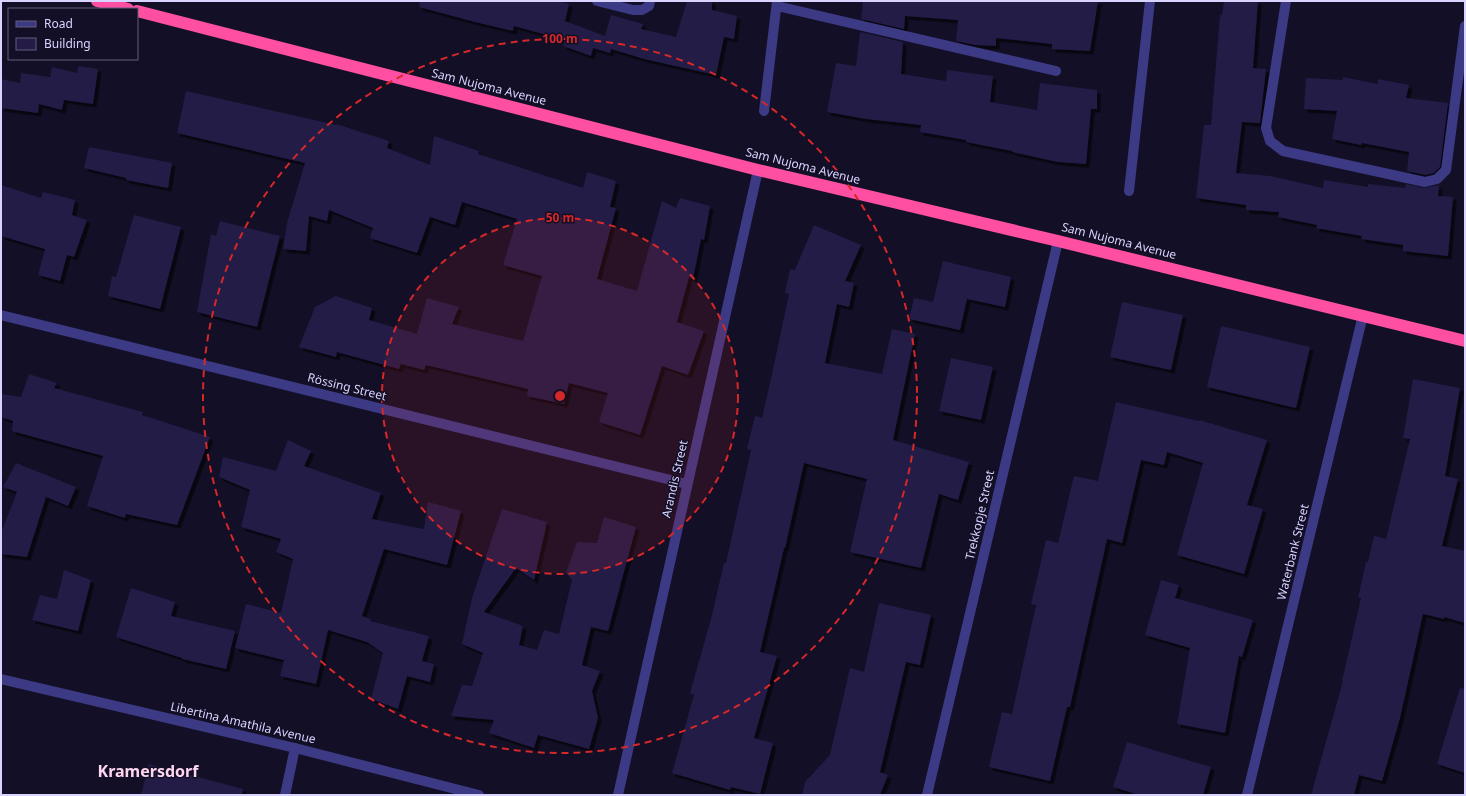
<svg xmlns="http://www.w3.org/2000/svg" width="1466" height="796" font-family="'Noto Sans',sans-serif">
<style>
.building{fill:#241b47;filter:url(#shadow)}
.lines{fill:none;stroke-linecap:round;stroke-linejoin:round}
.minor{stroke:#3d3a85;stroke-width:10}
.highway{stroke:#ff4fa3;stroke-width:12}
.ring{fill:none;stroke:#d62828;stroke-width:2;stroke-dasharray:7 5}
.labels{text-anchor:middle;stroke-width:3;stroke-linejoin:round;paint-order:stroke}
.street-label{font-size:12px;fill:#d9d4ff;stroke:#130f26}
.district-label{font-size:16px;font-weight:bold;fill:#ffd6f0;stroke:#130f26}
.centre{fill:#d62828;stroke:#130f26;stroke-width:2}
.ring-label{font-size:12px;text-anchor:middle;font-weight:bold;fill:#d62828;stroke:#130f26;stroke-width:3;stroke-linejoin:round;paint-order:stroke}
</style>
<defs>
<filter id="shadow"><feDropShadow dx="3.5" dy="3.5" stdDeviation="0" flood-color="#0009"/></filter>
</defs>
<rect width="100%" height="100%" fill="#130f26"/>
<g class="building">
<path d="M 420,1 L 558,1 L 569,4 L 565,21 L 605,36 L 611,15 L 643,24 L 641,29 L 676,37 L 687,1 L 712,1 L 712,10 L 737,16 L 734,39 L 724,37 L 716,75 L 644,59 L 611,49 L 610,53 L 593,48 L 591,56 L 563,46 L 565,40 L 514,26 L 513,31 L 475,22 L 419,7 Z"/>
<path d="M 863,1 L 1098,1 L 1090,51 L 1052,49 L 1052,44 L 996,38 L 996,46 L 975,45 L 956,41 L 958,20 L 905,16 L 904,29 L 861,19 Z"/>
<path d="M 1224,1 L 1258,1 L 1253,68 L 1266,69 L 1260,123 L 1242,122 L 1236,173 L 1270,176 L 1323,188 L 1324,180 L 1368,187 L 1368,184 L 1405,188 L 1406,184 L 1424,188 L 1439,185 L 1438,196 L 1453,197 L 1448,256 L 1403,251 L 1403,245 L 1361,239 L 1362,236 L 1316,228 L 1317,225 L 1278,217 L 1279,212 L 1246,210 L 1246,205 L 1196,198 L 1204,125 L 1211,125 L 1220,15 L 1222,15 Z"/>
<path d="M 860,32 L 903,42 L 901,74 L 946,81 L 947,70 L 993,76 L 990,102 L 1037,110 L 1040,83 L 1097,90 L 1097,109 L 1091,109 L 1086,164 L 1058,162 L 1012,152 L 1012,151 L 966,142 L 966,140 L 920,132 L 921,125 L 866,119 L 827,112 L 836,63 L 856,66 Z"/>
<path d="M 78,66 L 98,69 L 93,104 L 64,100 L 62,110 L 39,104 L 38,113 L 1,108 L 1,79 L 20,83 L 21,73 L 50,77 L 52,67 L 77,73 Z"/>
<path d="M 1343,77 L 1378,84 L 1378,79 L 1409,85 L 1406,98 L 1448,103 L 1440,167 L 1434,173 L 1425,175 L 1407,171 L 1409,152 L 1362,143 L 1361,145 L 1332,139 L 1337,111 L 1304,109 L 1306,78 L 1343,80 Z"/>
<path d="M 186,91 L 336,125 L 336,124 L 389,141 L 387,148 L 430,165 L 434,136 L 479,151 L 478,154 L 583,188 L 587,172 L 616,181 L 610,207 L 616,208 L 597,279 L 637,291 L 662,201 L 676,208 L 680,198 L 710,206 L 704,240 L 701,239 L 693,279 L 689,277 L 677,322 L 704,331 L 688,375 L 662,366 L 640,435 L 599,422 L 608,393 L 569,383 L 564,404 L 527,396 L 528,389 L 426,365 L 424,370 L 401,364 L 399,369 L 337,352 L 336,357 L 299,347 L 315,307 L 336,296 L 372,308 L 369,320 L 417,334 L 427,298 L 459,307 L 452,324 L 523,341 L 542,276 L 503,265 L 517,219 L 462,202 L 455,225 L 430,217 L 417,253 L 370,238 L 373,228 L 329,210 L 327,221 L 309,216 L 306,251 L 283,249 L 287,223 L 305,163 L 177,133 Z"/>
<path d="M 89,147 L 172,163 L 168,188 L 126,180 L 126,178 L 84,168 Z"/>
<path d="M 1,185 L 41,198 L 43,192 L 75,200 L 72,215 L 87,220 L 74,257 L 67,255 L 60,281 L 38,275 L 45,249 L 1,236 Z"/>
<path d="M 134,215 L 181,227 L 160,309 L 108,296 L 112,276 L 116,277 Z"/>
<path d="M 220,221 L 280,236 L 257,327 L 197,312 L 211,234 L 216,236 Z"/>
<path d="M 814,225 L 861,245 L 845,281 L 854,283 L 849,307 L 837,304 L 825,363 L 882,374 L 892,329 L 915,334 L 893,440 L 969,462 L 958,500 L 939,494 L 921,568 L 850,552 L 867,479 L 804,463 L 785,548 L 784,548 L 760,652 L 777,656 L 754,738 L 773,743 L 760,794 L 731,787 L 730,790 L 672,773 L 694,695 L 690,693 L 711,619 L 724,563 L 726,563 L 751,450 L 747,449 L 755,416 L 762,418 L 772,374 L 789,294 L 785,293 L 790,269 L 795,270 Z"/>
<path d="M 943,261 L 1011,277 L 1005,307 L 967,299 L 960,330 L 909,319 L 914,298 L 933,302 Z"/>
<path d="M 1122,302 L 1183,315 L 1171,370 L 1110,357 Z"/>
<path d="M 1221,326 L 1310,347 L 1296,408 L 1207,387 Z"/>
<path d="M 951,358 L 993,367 L 981,420 L 939,411 Z"/>
<path d="M 29,374 L 57,383 L 54,388 L 143,412 L 142,415 L 210,437 L 177,525 L 126,514 L 125,518 L 87,506 L 103,456 L 12,431 L 13,421 L 1,417 L 1,394 L 21,397 Z"/>
<path d="M 1413,379 L 1460,388 L 1445,476 L 1458,479 L 1442,546 L 1465,551 L 1465,623 L 1444,617 L 1444,619 L 1423,614 L 1400,718 L 1382,781 L 1359,775 L 1354,795 L 1311,795 L 1343,681 L 1342,681 L 1361,598 L 1358,598 L 1366,562 L 1368,562 L 1374,536 L 1386,539 L 1410,439 L 1403,438 Z"/>
<path d="M 1116,402 L 1199,421 L 1199,420 L 1267,440 L 1247,505 L 1263,509 L 1244,574 L 1177,555 L 1203,463 L 1167,452 L 1164,465 L 1141,460 L 1122,543 L 1107,539 L 1070,707 L 1067,707 L 1050,781 L 989,767 L 1002,712 L 1012,714 L 1036,605 L 1031,604 L 1046,540 L 1058,543 L 1074,476 L 1098,481 Z"/>
<path d="M 288,440 L 311,451 L 304,466 L 381,493 L 372,519 L 424,529 L 428,502 L 461,511 L 447,565 L 384,549 L 362,616 L 371,619 L 370,621 L 429,636 L 422,661 L 434,664 L 430,682 L 407,676 L 398,709 L 371,699 L 383,653 L 367,642 L 328,630 L 316,684 L 280,676 L 284,660 L 235,648 L 246,604 L 281,613 L 293,559 L 276,552 L 281,539 L 241,527 L 250,490 L 219,477 L 223,457 L 276,471 Z"/>
<path d="M 16,463 L 76,487 L 68,506 L 46,497 L 27,557 L 1,554 L 1,533 L 17,492 L 3,487 Z"/>
<path d="M 502,509 L 547,522 L 534,580 L 516,568 L 484,612 L 523,626 L 519,645 L 537,650 L 544,630 L 559,634 L 572,580 L 566,573 L 577,542 L 597,543 L 604,517 L 636,527 L 608,631 L 591,627 L 582,665 L 600,671 L 592,691 L 598,718 L 589,749 L 538,735 L 534,748 L 489,733 L 494,720 L 451,716 L 462,685 L 472,686 L 483,653 L 462,644 L 472,598 Z"/>
<path d="M 64,570 L 91,580 L 78,631 L 32,620 L 40,595 L 57,599 Z"/>
<path d="M 1161,580 L 1179,585 L 1175,598 L 1253,620 L 1242,657 L 1239,656 L 1225,733 L 1177,724 L 1190,648 L 1145,635 Z"/>
<path d="M 131,588 L 175,602 L 171,616 L 235,631 L 226,669 L 182,659 L 182,658 L 116,637 Z"/>
<path d="M 879,603 L 931,615 L 920,665 L 906,662 L 880,772 L 888,775 L 880,795 L 802,795 L 805,782 L 830,755 L 850,668 L 864,672 Z"/>
<path d="M 1460,688 L 1465,689 L 1465,773 L 1437,764 Z"/>
<path d="M 1127,742 L 1211,767 L 1203,795 L 1139,795 L 1113,787 Z"/>
<path d="M 149,764 L 243,789 L 242,795 L 141,795 Z"/>
</g>
<g class="lines">
<g class="minor">
<path d="M 597,1 L 633,10 L 642,10 L 649,6 L 650,1"/>
<path d="M 1286,1 L 1266,128 L 1270,141 L 1283,151 L 1425,182 L 1437,179 L 1446,170 L 1465,26"/>
<path d="M 777,6 L 1056,71"/>
<path d="M 764,111 L 777,1"/>
<path d="M 1129,191 L 1150,1"/>
<path d="M 1,315 L 687,484"/>
<path d="M 1,679 L 295,748 L 479,795"/>
<path d="M 285,795 L 295,748"/>
<path d="M 618,795 L 758,170"/>
<path d="M 927,795 L 1058,241"/>
<path d="M 1247,795 L 1363,315"/>
</g>
<g class="highway">
<path d="M 97,1 L 128,9"/>
<path d="M 137,11 L 758,170 L 1058,241 L 1465,341"/>
</g>
</g>
<circle cx="560" cy="396" r="178" fill="#d62828" fill-opacity=".12"/>
<g class="ring">
<circle cx="560" cy="396" r="178"/>
<circle cx="560" cy="396" r="357"/>
</g>
<g class="labels">
<g class="street-label">
<text transform="translate(489 87) rotate(14)" y="4">Sam Nujoma Avenue</text>
<text transform="translate(803 166) rotate(14)" y="4">Sam Nujoma Avenue</text>
<text transform="translate(1119 241) rotate(14)" y="4">Sam Nujoma Avenue</text>
<text transform="translate(347 387) rotate(14)" y="4">Rössing Street</text>
<text transform="translate(675 479) rotate(-77)" y="4">Arandis Street</text>
<text transform="translate(980 515) rotate(-77)" y="4">Trekkopje Street</text>
<text transform="translate(1293 552) rotate(-76)" y="4">Waterbank Street</text>
<text transform="translate(243 723) rotate(13)" y="4">Libertina Amathila Avenue</text>
</g>
<g class="district-label">
<text x="148" y="777">Kramersdorf</text>
</g>
</g>
<circle cx="560" cy="396" r="6" class="centre"/>
<g class="ring-label">
<text x="560" y="43">100 m</text>
<text x="560" y="222">50 m</text>
</g>
<rect width="1466" height="796" fill="none" stroke="#d9d4ff" stroke-width="4"/>
<rect x="8" y="8" width="130" height="52" fill="#130f26" stroke="#625e7d"/>
<rect x="16" y="21" width="20" height="6" fill="#3d3a85" stroke="#625e7d"/>
<text x="44" y="28" font-size="12" fill="#d9d4ff">Road</text>
<rect x="16" y="38" width="20" height="12" fill="#241b47" stroke="#625e7d"/>
<text x="44" y="48" font-size="12" fill="#d9d4ff">Building</text>
</svg>
